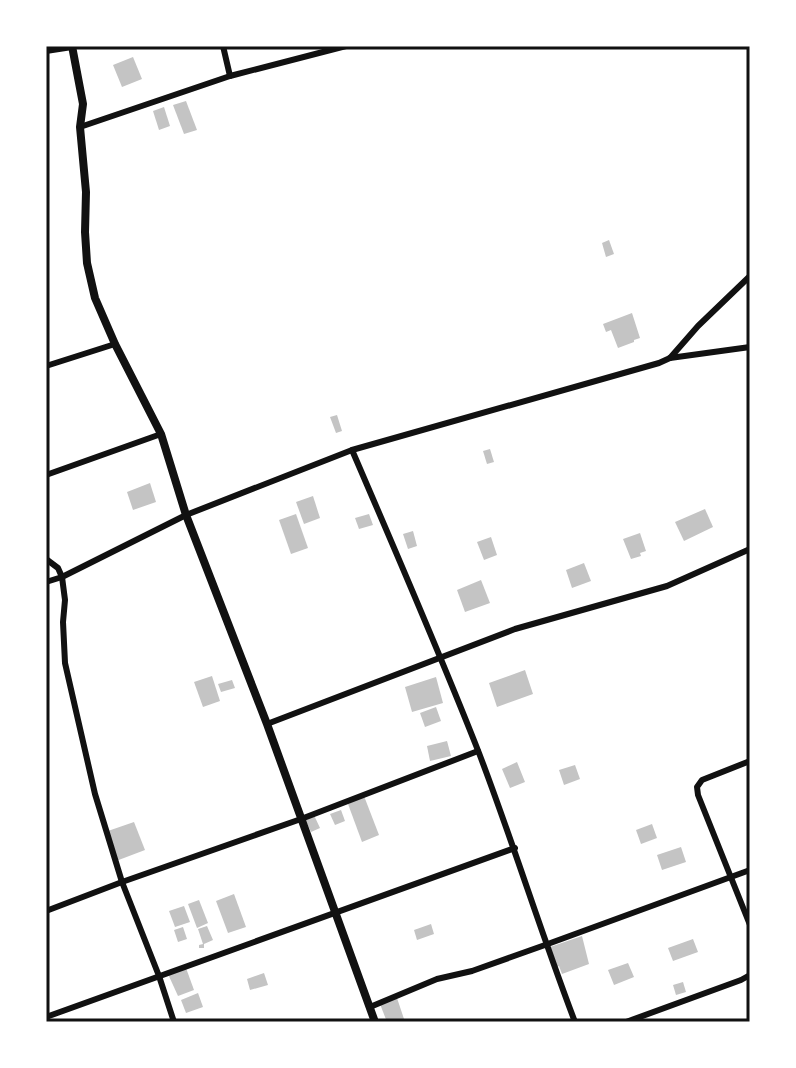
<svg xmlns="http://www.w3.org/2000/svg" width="796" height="1068" font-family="'Roboto Condensed',sans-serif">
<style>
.building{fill:#c4c4c4}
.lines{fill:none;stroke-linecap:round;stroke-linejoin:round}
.minor{stroke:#111;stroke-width:6}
.tertiary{stroke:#111;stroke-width:8}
.neatline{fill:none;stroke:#111;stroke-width:3}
</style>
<rect width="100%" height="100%" fill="#fff"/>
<g class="building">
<path d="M 133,57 L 142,79 L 122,87 L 113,65 Z"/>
<path d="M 186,101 L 197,130 L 184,134 L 173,105 Z"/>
<path d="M 164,107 L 170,126 L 159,130 L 153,111 Z"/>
<path d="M 609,240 L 614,254 L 606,257 L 602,243 Z"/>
<path d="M 632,313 L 640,338 L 634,340 L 634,342 L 618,348 L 611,330 L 606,332 L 603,324 Z"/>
<path d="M 337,415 L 342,431 L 336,433 L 330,417 Z"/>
<path d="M 490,449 L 494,462 L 487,464 L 483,451 Z"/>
<path d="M 150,483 L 156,502 L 133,510 L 127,492 Z"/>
<path d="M 313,496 L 320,518 L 304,524 L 296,502 Z"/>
<path d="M 705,509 L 713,527 L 684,541 L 675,522 Z"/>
<path d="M 296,514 L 308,548 L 291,554 L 279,520 Z"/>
<path d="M 369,514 L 373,525 L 359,529 L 355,518 Z"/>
<path d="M 413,531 L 417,546 L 408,549 L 403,534 Z"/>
<path d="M 640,533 L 646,551 L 640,553 L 641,556 L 631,559 L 623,539 Z"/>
<path d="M 491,537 L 497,555 L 484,560 L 477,542 Z"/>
<path d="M 584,563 L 591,581 L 572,588 L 566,570 Z"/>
<path d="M 481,580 L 490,603 L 465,612 L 457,590 Z"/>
<path d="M 525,670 L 533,694 L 497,707 L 489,683 Z"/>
<path d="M 212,676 L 220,701 L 203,707 L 194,682 Z"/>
<path d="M 436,677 L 443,703 L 412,712 L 405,687 Z"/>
<path d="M 232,680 L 235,688 L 221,692 L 218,684 Z"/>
<path d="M 436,707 L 441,721 L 425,727 L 420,713 Z"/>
<path d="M 447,741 L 451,756 L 430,761 L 427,746 Z"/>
<path d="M 517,762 L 525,782 L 510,788 L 502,769 Z"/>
<path d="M 575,765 L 580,779 L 564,785 L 559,770 Z"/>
<path d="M 364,796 L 379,835 L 362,842 L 348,804 Z"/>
<path d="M 341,810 L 345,821 L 335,825 L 330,814 Z"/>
<path d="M 313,813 L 320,828 L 311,832 L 304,817 Z"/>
<path d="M 134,822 L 145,850 L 116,861 L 105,832 Z"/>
<path d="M 652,824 L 657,838 L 641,844 L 636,830 Z"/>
<path d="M 681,847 L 686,862 L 662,870 L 657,855 Z"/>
<path d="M 234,894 L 246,927 L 228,933 L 216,901 Z"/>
<path d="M 199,900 L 208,923 L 197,928 L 188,904 Z"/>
<path d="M 184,906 L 190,922 L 175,927 L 169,911 Z"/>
<path d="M 431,924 L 434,934 L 417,940 L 414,930 Z"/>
<path d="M 207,926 L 213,940 L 204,944 L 204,948 L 199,948 L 199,945 L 203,944 L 198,929 Z"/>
<path d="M 183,927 L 187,939 L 178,942 L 174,930 Z"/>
<path d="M 582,936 L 589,964 L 562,974 L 559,966 L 557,967 L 550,947 Z"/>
<path d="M 693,939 L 698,952 L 673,961 L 668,948 Z"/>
<path d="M 628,963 L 634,977 L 614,985 L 608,970 Z"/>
<path d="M 186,968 L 194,990 L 178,996 L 168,974 Z"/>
<path d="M 264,973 L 268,985 L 250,990 L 247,979 Z"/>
<path d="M 683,982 L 686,992 L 676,995 L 673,985 Z"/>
<path d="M 198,993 L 203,1007 L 186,1013 L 181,1000 Z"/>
<path d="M 397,998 L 405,1022 L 387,1022 L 380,1004 Z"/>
</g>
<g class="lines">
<g class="minor">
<path d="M 223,46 L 230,76"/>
<path d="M 46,51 L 72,47"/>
<path d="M 80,127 L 230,76 L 346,46"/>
<path d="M 670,358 L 750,347"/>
<path d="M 46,366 L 115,344"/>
<path d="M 352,450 C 395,550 439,651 479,753 C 513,842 541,933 575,1022"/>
<path d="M 46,475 L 161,434"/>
<path d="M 46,559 L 58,568 L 62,577 L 65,600 L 63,622 L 65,663 L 95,794 L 122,882 L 159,976 L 174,1022"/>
<path d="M 46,582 L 62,577 L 186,515 L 352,450 L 659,363 L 670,358 L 698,326 L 750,276"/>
<path d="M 267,724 L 515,629 L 667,586 L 750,549"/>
<path d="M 750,761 L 702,780 L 697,787 L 698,795 L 750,925"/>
<path d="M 46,911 L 122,882 L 301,819 L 478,751"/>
<path d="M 370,1007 L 437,979 L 472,971 L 545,945 L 750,870"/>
<path d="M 46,1017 L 515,848"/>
<path d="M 626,1022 L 741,980 L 750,975"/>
</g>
<path class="tertiary" d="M 72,46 L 83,104 L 80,127 L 86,192 L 85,232 L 87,263 L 95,298 L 115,344 L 161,434 L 186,515 L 267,724 L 375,1022"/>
</g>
<rect width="796" height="1068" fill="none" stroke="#ffffff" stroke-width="96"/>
<rect x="48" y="48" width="700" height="972" class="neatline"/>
</svg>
